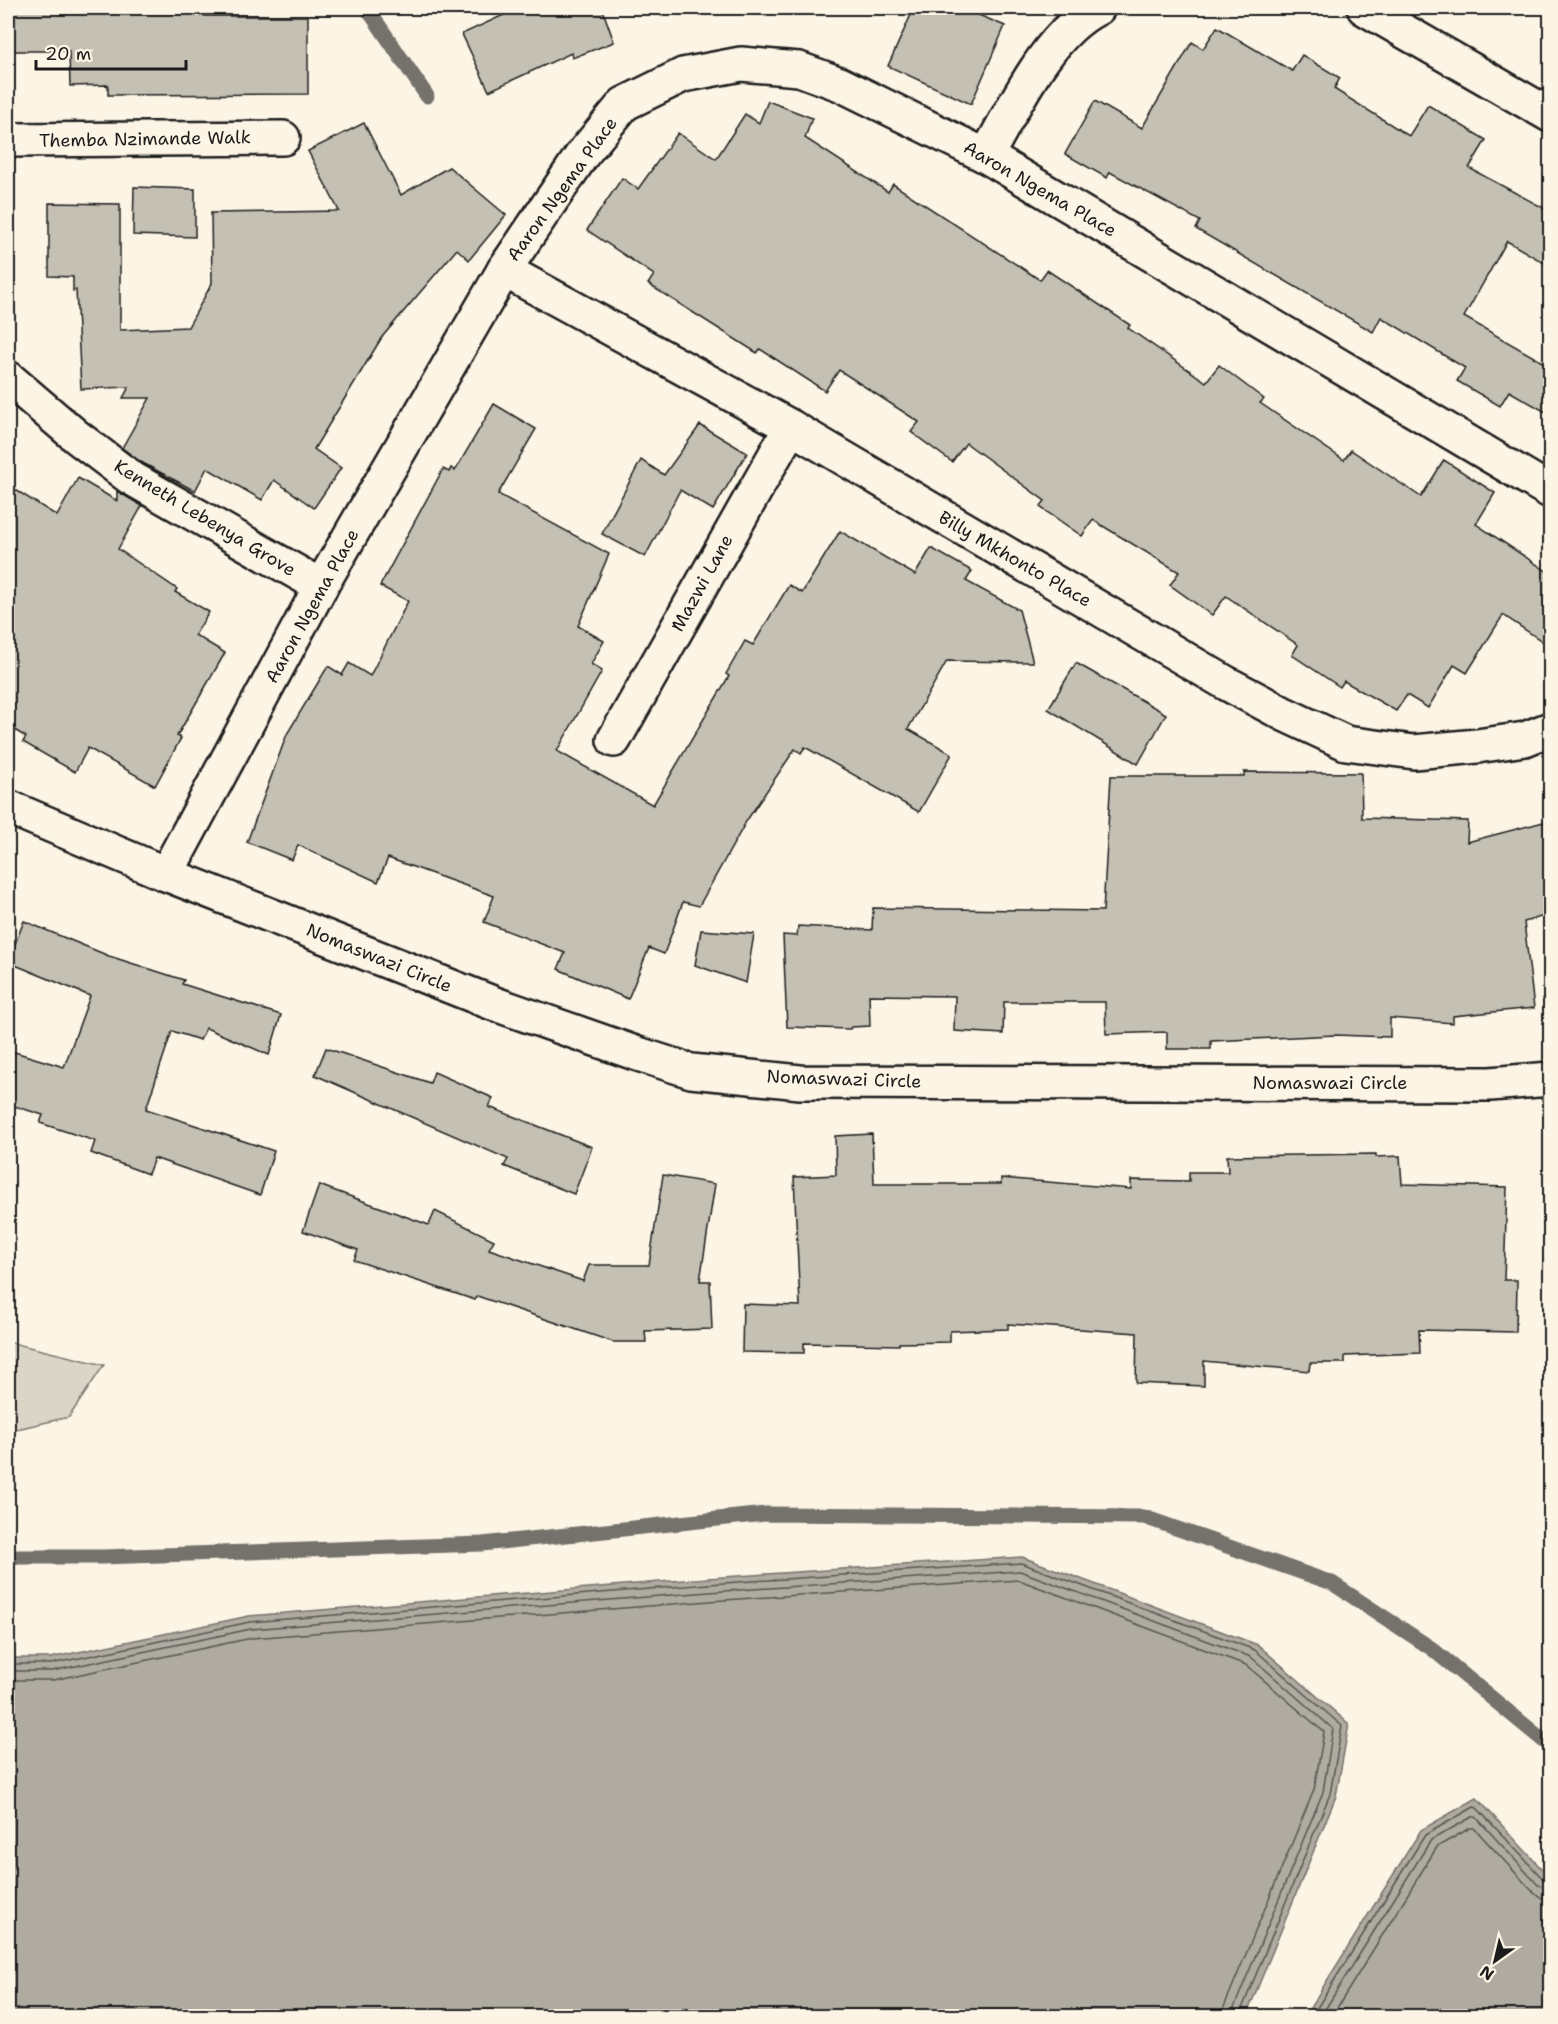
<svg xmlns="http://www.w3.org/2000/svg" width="1558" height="2024" font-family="'Shantell Sans',sans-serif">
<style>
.green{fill:#dbd5c8;stroke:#7c7872;stroke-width:1.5}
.water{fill:#b0aba1;stroke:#75726c;stroke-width:1.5}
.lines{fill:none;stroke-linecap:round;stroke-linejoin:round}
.shore{stroke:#575551;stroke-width:1.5}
.stream{stroke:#75726c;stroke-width:15}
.building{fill:#c4c0b3;stroke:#1c1c1c;stroke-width:1.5}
.street-casing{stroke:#1c1c1c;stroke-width:38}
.street{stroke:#fcf5e5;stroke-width:33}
.labels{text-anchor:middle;stroke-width:4.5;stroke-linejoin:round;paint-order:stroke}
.street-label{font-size:18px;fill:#1c1c1c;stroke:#fcf5e5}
</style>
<rect width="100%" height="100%" fill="#fcf5e5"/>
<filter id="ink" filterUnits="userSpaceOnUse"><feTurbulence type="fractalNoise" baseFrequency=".0167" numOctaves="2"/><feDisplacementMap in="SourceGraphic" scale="12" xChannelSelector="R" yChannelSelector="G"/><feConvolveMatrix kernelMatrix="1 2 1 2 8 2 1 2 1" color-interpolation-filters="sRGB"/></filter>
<g filter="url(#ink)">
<path class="green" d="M 8,1342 L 104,1365 L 69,1417 L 8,1431 Z"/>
<g class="water">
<path d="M 1022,1557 L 1258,1645 L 1349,1724 L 1336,1796 L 1249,2009 L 1244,2016 L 8,2016 L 8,1658 L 50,1658 L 249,1616 L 708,1578 Z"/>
<path d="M 1477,1798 L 1550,1878 L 1550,2016 L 1305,2016 L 1421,1830 Z"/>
</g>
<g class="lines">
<g class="shore">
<path d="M 8,1664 L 51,1664 L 250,1622 L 709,1584 L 1021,1563 L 1255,1650 L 1342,1726 L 1330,1794 L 1239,2016"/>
<path d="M 8,1671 L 52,1671 L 251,1629 L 709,1592 L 1020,1571 L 1251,1657 L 1333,1729 L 1323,1792 L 1233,2010 L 1232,2016"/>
<path d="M 8,1680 L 53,1680 L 252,1638 L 710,1601 L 1019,1580 L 1246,1665 L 1324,1732 L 1314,1790 L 1224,2007 L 1223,2016"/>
<path d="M 1312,2016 L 1425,1835 L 1474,1807 L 1477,1808 L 1544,1880 L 1550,1882"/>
<path d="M 1321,2016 L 1431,1840 L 1472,1817 L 1476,1817 L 1538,1885 L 1550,1889"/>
<path d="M 1332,2016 L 1437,1847 L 1470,1828 L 1474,1828 L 1534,1893 L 1542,1898 L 1550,1898"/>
</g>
<g class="stream">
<path d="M 367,8 L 427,96"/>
<path d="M 8,1557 L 102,1557 L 482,1544 L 765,1514 L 1144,1517 L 1332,1583 L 1431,1648 L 1550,1746"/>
</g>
</g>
<g class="building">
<path d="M 8,8 L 205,8 L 205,16 L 308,16 L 308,94 L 108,95 L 108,85 L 70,86 L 69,51 L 8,51 Z"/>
<path d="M 519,8 L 602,8 L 614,42 L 572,58 L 571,53 L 489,91 L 462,34 Z"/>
<path d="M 914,8 L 962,8 L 1005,26 L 971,104 L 888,66 Z"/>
<path d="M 1217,27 L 1292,71 L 1302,55 L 1340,78 L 1334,89 L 1409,136 L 1428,105 L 1486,140 L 1469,168 L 1551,212 L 1551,267 L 1507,241 L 1464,317 L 1551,367 L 1551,415 L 1509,391 L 1500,406 L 1457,381 L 1465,368 L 1381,317 L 1373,332 L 1196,229 L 1200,221 L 1110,172 L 1107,178 L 1065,154 L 1095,101 L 1142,128 L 1192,42 L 1203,49 Z"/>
<path d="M 768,101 L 812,118 L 805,138 L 888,192 L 893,184 L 1040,280 L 1047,270 L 1130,325 L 1128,328 L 1206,382 L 1219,365 L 1264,399 L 1260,403 L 1344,460 L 1351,450 L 1421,497 L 1444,460 L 1495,493 L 1476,524 L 1551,574 L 1551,647 L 1503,615 L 1467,673 L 1454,665 L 1428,708 L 1407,695 L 1396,711 L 1344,681 L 1340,687 L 1292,655 L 1298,645 L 1226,596 L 1212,615 L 1170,585 L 1179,572 L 1093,520 L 1082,536 L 1040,507 L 1045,501 L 966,443 L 952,462 L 911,432 L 919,422 L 839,370 L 825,391 L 760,349 L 757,353 L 648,284 L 654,275 L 587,230 L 622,178 L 638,189 L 678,133 L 716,159 L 745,114 L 759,123 Z"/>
<path d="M 364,123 L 401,195 L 449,167 L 506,215 L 469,260 L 457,249 L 382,337 L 314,449 L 341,468 L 314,508 L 274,480 L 262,500 L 207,468 L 195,491 L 141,462 L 122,448 L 150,398 L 123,398 L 129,387 L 81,389 L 76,290 L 73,291 L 73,277 L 49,276 L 49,203 L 120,204 L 120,330 L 188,327 L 212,283 L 211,213 L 339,211 L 308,151 Z"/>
<path d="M 134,187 L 195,189 L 195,237 L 133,235 Z"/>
<path d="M 494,404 L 536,429 L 498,494 L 609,554 L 578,626 L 604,641 L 591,664 L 602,671 L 557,751 L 653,805 L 729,676 L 726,674 L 745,641 L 753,645 L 789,585 L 802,593 L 840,531 L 915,575 L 931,548 L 972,571 L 966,581 L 1019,610 L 1033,662 L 947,661 L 908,729 L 952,754 L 919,812 L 805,747 L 801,753 L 795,749 L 747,820 L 699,906 L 683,902 L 664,954 L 649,948 L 628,999 L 558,969 L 565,953 L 484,922 L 494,896 L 388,858 L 378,882 L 298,845 L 292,860 L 247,842 L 287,734 L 328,666 L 342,675 L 349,663 L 370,676 L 408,601 L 380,586 L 443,469 L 449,472 L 451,468 L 455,471 Z"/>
<path d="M 700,425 L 747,453 L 713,510 L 680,490 L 645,557 L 602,534 L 641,460 L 664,475 Z"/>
<path d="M 78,478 L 117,501 L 117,491 L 142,506 L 118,549 L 177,589 L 175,592 L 209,612 L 195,635 L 225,653 L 177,736 L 181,738 L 155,786 L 88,748 L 75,772 L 23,742 L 26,737 L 8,726 L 8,485 L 57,516 Z"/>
<path d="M 1076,663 L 1166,714 L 1138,764 L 1048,709 Z"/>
<path d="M 1244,772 L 1361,773 L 1362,818 L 1468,821 L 1467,842 L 1551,820 L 1551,914 L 1524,922 L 1534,1008 L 1453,1016 L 1453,1023 L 1390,1018 L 1390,1037 L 1335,1035 L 1211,1041 L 1211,1049 L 1167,1049 L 1167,1032 L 1106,1034 L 1105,1002 L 1004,1002 L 1003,1034 L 954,1031 L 955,996 L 869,995 L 870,1026 L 851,1027 L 850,1029 L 787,1027 L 783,935 L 797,936 L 798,926 L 872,930 L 873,908 L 1103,911 L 1111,776 L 1244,776 Z"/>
<path d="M 24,921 L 109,956 L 184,980 L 182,984 L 281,1015 L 269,1055 L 206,1028 L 200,1040 L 172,1031 L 146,1109 L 274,1151 L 260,1195 L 154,1158 L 148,1174 L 91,1153 L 95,1141 L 40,1123 L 43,1115 L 8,1104 L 8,1050 L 64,1067 L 90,996 L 8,962 Z"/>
<path d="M 701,930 L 754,934 L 746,983 L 695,965 Z"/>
<path d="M 326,1048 L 430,1083 L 434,1072 L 493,1098 L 489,1107 L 592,1147 L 574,1194 L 504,1166 L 508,1159 L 315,1075 Z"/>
<path d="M 872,1134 L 874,1184 L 1001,1184 L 1001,1178 L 1131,1189 L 1131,1180 L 1189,1181 L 1189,1172 L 1228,1172 L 1227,1156 L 1376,1154 L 1376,1157 L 1400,1156 L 1402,1184 L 1507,1187 L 1504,1280 L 1517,1280 L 1516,1332 L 1419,1330 L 1420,1353 L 1345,1356 L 1345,1363 L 1310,1363 L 1309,1371 L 1204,1361 L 1204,1386 L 1136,1383 L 1137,1333 L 1008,1324 L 1008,1329 L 950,1331 L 950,1342 L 899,1343 L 899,1345 L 804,1343 L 804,1353 L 742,1352 L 743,1304 L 800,1306 L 794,1177 L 836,1175 L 835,1136 Z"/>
<path d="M 663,1175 L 715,1184 L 700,1281 L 710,1281 L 712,1329 L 645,1331 L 646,1342 L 613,1342 L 477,1296 L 475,1300 L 354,1260 L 358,1250 L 303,1231 L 319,1185 L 429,1225 L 435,1211 L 494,1240 L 489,1249 L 583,1281 L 589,1265 L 649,1265 Z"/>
</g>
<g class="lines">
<defs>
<g id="street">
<path d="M 1364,8 L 1550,115"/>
<path d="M 8,140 L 283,138"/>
<path d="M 986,156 C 1014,108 1047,33 1098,8"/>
<path d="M 504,270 L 791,427 L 1226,683 L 1284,714 L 1346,743 L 1414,752 L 1477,746 L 1525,739 L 1550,729"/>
<path d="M 8,378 L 77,437 L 131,478 L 321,586"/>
<path d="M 614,740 L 791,427"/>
<path d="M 8,807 L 166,874 L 495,1004 L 635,1053 L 691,1071 L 800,1082 L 1490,1084 L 1550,1079"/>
<path d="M 166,874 L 321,586 L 504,270 L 582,155 L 624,104 L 683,75 L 741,64 L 799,69 L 840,84 L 986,156 L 1550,491"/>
</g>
</defs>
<use href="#street" class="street-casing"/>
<use href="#street" class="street"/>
</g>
</g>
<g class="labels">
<g class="street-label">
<text transform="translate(145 139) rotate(-1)" y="6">Themba Nzimande Walk</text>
<text transform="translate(562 189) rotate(-54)" y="6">Aaron Ngema Place</text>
<text transform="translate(1040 189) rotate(30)" y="6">Aaron Ngema Place</text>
<text transform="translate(205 518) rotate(31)" y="6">Kenneth Lebenya Grove</text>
<text transform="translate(1015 559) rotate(30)" y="6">Billy Mkhonto Place</text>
<text transform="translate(702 583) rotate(-61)" y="6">Mazwi Lane</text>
<text transform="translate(312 606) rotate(-61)" y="6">Aaron Ngema Place</text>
<text transform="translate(379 958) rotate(22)" y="6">Nomaswazi Circle</text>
<text transform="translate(844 1079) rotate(2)" y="6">Nomaswazi Circle</text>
<text x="1330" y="1089">Nomaswazi Circle</text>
</g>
</g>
<rect width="1558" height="2024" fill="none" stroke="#fcf5e5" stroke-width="30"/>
<rect x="15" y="15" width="1528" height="1994" fill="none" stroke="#1c1c1c" stroke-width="2" filter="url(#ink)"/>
<g transform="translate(1495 1961) rotate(214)" stroke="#fcf5e5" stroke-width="4.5" paint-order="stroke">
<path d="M0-4.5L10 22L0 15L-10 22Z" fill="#1c1c1c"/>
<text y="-9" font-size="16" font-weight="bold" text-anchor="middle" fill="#1c1c1c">N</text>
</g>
<path d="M36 60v9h150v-9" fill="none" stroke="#1c1c1c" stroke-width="3"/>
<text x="45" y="60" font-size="18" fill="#1c1c1c" stroke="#fcf5e5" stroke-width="4.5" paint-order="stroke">20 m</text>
</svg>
